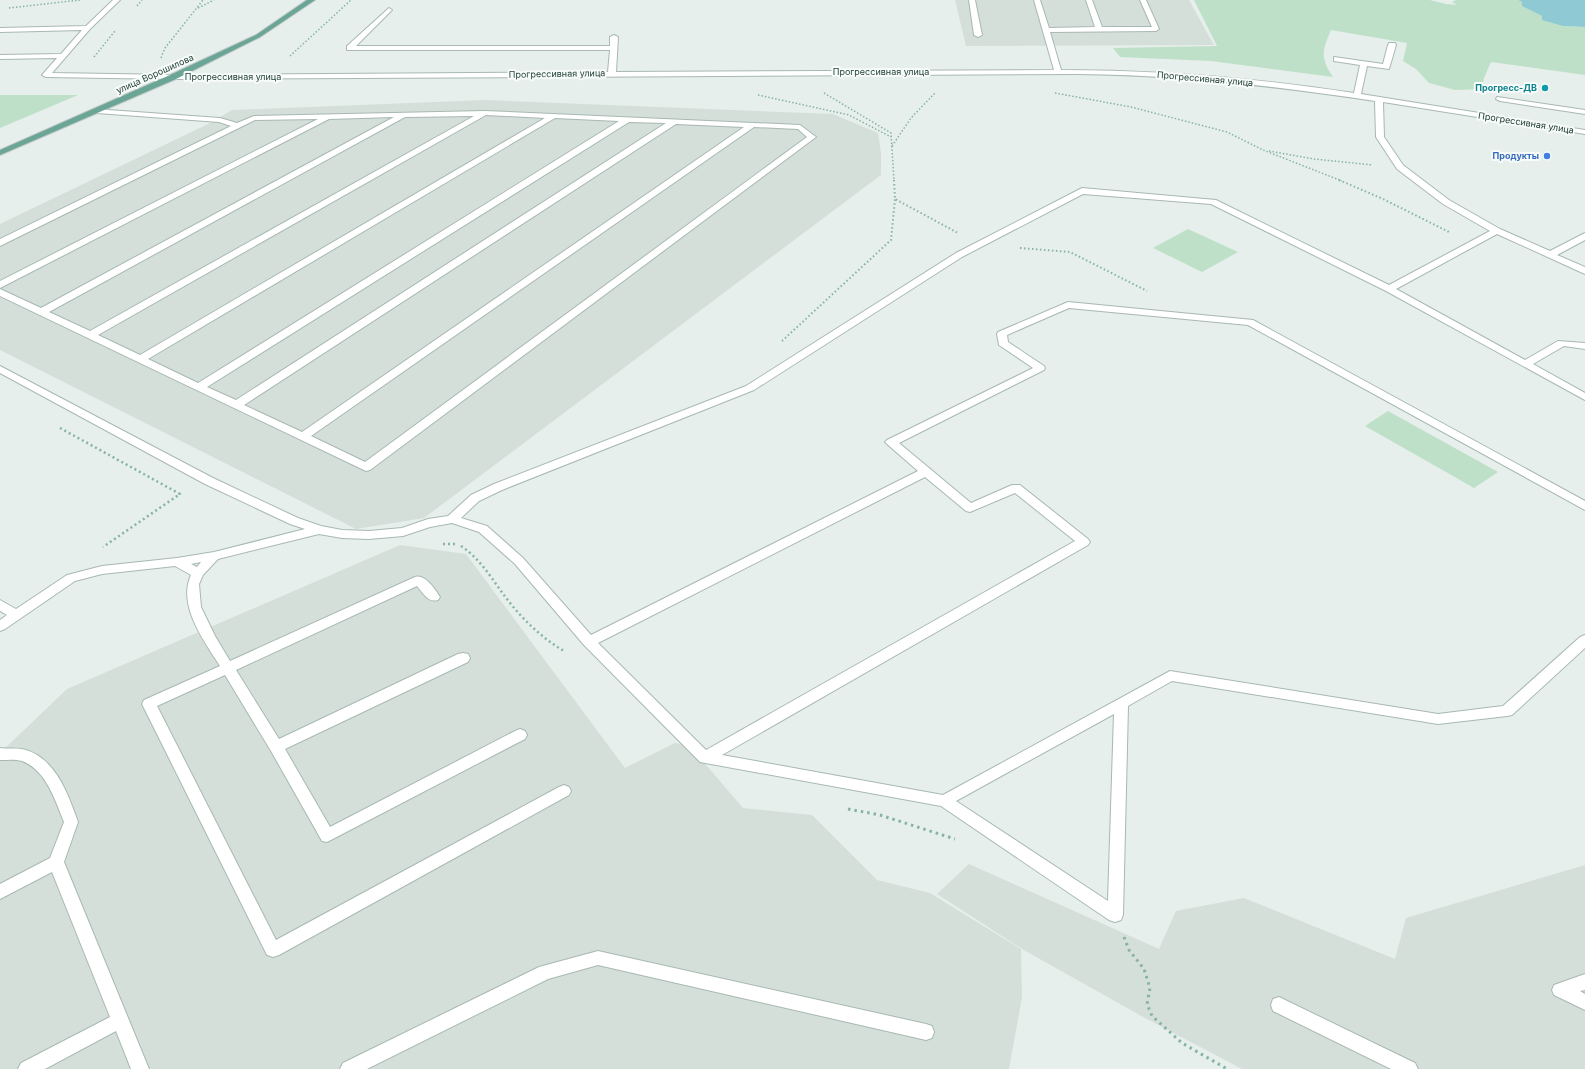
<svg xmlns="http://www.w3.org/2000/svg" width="1585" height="1069" font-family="Inter,sans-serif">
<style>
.built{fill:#d4dfda}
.green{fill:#bfe0c8}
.water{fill:#8ec9d4}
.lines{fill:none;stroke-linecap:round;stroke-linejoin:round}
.minor-casing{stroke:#a8b8b2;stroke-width:2}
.major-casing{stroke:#c2cac8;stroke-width:2}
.path-far3{stroke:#86b3a5;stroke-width:1.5;stroke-dasharray:1.5 2;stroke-linecap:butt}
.path-far2{stroke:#86b3a5;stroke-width:2;stroke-dasharray:1.5 2.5;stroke-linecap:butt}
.path-far1{stroke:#86b3a5;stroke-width:2.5;stroke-dasharray:2 3;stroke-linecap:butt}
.path{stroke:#86b3a5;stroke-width:3;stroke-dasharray:2.5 4;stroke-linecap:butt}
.minor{fill:#fff;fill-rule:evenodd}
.major{fill:#6aa596;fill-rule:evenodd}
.culture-dot{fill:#0f9aa8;stroke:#f7fbf9;stroke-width:1.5}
.shop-dot{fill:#3f7fe0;stroke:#f7fbf9;stroke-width:1.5}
.labels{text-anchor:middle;stroke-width:4;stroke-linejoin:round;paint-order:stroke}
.far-street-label{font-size:9px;fill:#24423a;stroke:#f7fbf9}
.far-culture-label{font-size:9px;font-weight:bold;fill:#0d838f;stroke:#f7fbf9;text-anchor:end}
.far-shop-label{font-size:9px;font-weight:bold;fill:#366cbe;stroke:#f7fbf9;text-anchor:end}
</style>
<rect width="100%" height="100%" fill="#e6efeb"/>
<g class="built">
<path d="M 955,0 L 1189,0 L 1214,45 L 966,46 Z"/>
<path d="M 485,100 L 833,114 L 878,133 L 881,153 L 881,175 L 424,518 L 356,529 L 0,350 L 0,224 L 208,124 L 232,110 Z"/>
<path d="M 400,545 L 466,554 L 625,768 L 675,743 L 689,745 L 743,808 L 812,815 L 877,880 L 930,893 L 1021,949 L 1022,997 L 1009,1069 L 0,1069 L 0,753 L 67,689 Z"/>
<path d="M 969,864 L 1159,949 L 1176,911 L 1244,898 L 1395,959 L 1406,918 L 1585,865 L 1585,1069 L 1242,1069 L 1145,1018 L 1022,949 L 937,894 Z"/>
</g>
<g class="green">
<path d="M 1194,0 L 1430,0 L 1446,4 L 1457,5 L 1452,2 L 1456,0 L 1518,0 L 1522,2 L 1522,6 L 1563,26 L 1585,27 L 1585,75 L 1491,62 L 1484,78 L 1482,89 L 1455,90 L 1429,83 L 1416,69 L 1403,61 L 1407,43 L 1331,30 C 1322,51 1320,57 1333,77 L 1211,61 L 1120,57 L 1113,48 L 1217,46 Z"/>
<path d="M 0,95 L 78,95 L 0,128 Z"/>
<path d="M 1188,229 L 1238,252 L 1202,272 L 1153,248 Z"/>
<path d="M 1388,411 L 1498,472 L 1474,488 L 1365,426 Z"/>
</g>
<path class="water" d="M 1518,0 L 1585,0 L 1585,27 L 1563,26 L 1542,20 L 1542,16 L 1522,6 L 1522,2 Z"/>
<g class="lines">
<defs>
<g id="minor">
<path d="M 113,0 L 120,0 L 90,29 L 52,73 L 173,75 L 608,72 L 610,50 L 347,50 L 347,46 L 389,8 L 392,10 L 356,46 L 610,46 L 610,37 L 614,35 L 618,37 L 616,72 L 1054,70 L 1034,0 L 1040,0 L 1049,28 L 1095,27 L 1086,0 L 1092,0 L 1102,27 L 1152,27 L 1140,0 L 1146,0 L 1159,29 L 1156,31 L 1050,32 L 1061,70 C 1161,70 1255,78 1354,93 L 1360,65 L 1334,61 L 1334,57 L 1383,64 L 1388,45 L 1389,43 L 1395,43 L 1396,45 L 1389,69 L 1367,66 L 1361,94 L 1585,130 L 1585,134 L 1383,102 L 1384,137 L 1403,165 L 1449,200 L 1500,229 L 1550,251 L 1585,233 L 1585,240 L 1557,255 L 1585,267 L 1585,274 L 1497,234 L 1396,289 L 1525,360 L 1558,341 L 1585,343 L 1585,349 L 1564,346 L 1533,364 L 1585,393 L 1585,400 L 1386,291 L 1211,204 L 1083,194 L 962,257 L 754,390 L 502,490 L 479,501 L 461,518 L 487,526 L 523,558 L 591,635 L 918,471 L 887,444 L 885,442 L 887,440 L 1033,368 L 999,345 L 997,334 L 998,332 L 1068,302 L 1253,320 L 1585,501 L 1585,510 L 1248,325 L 1069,308 L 1007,335 L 1008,342 L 1044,366 L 1045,368 L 1044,370 L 899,443 L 971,503 L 1012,485 L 1020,485 L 1088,539 L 1090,542 L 1088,545 L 722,755 L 943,795 L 1170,671 L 1438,714 L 1503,706 L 1580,637 L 1585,635 L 1585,648 L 1512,715 L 1507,716 L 1438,724 L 1172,681 L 1128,706 L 1123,915 L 1121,920 L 1115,922 L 1109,920 L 941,806 L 700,762 L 584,645 L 515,564 L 479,532 L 452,523 L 430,527 L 403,536 L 369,539 L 342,538 L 319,534 L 218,559 L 203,575 L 199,584 L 201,607 L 215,636 L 230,661 L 415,577 C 425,574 435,589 440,597 L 438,600 C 428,603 423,593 417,586 L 236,670 L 279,739 L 458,654 L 463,653 L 468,654 L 470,658 L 468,662 L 285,749 L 330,827 L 515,731 L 520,729 L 525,731 L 527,735 L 525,739 L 327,842 L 322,841 L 271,751 L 225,675 L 157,706 L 276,940 L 559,787 L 564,785 L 569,787 L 571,791 L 569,795 L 279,955 L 273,957 L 267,955 L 142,704 L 144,700 L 220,666 C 204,641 177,605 191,575 L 175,566 L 102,574 L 75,581 L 5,629 L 0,631 L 0,620 L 7,615 L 0,611 L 0,600 L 16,609 L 67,575 L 71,574 L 102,566 L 177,558 L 214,552 L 305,529 L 290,524 L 205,484 L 0,373 L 0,366 L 213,478 L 298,518 L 321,526 L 342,530 L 369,531 L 402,528 L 428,519 L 448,516 L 471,495 L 494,484 L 746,386 L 956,253 L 1082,188 L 1216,200 L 1389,285 L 1490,231 L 1443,204 L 1397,169 L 1376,137 L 1375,101 C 1276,86 1180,75 1079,74 L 173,79 L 46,77 L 42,75 L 57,58 L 0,59 L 0,55 L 61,54 L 82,30 L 0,32 L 0,28 L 86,26 ZM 925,477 L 966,511 L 970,512 L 1015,493 L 1075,541 L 706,750 L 598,643 ZM 201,562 L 197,567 L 191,564 ZM 1114,714 L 1108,901 L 956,801 Z"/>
<path d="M 969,0 L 975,0 L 982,35 L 978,37 L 974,35 Z"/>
<path d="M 1497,97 L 1585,110 L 1585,114 L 1500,101 L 1496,99 Z"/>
<path d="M 94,109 L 220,118 L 237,123 L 254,116 L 485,111 L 800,125 L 816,137 L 370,470 L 366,471 L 0,296 L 0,289 L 41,308 L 394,117 L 329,119 L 0,288 L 0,281 L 318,119 L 255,120 L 0,246 L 0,239 L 231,126 L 219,122 L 97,113 L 94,113 ZM 486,115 L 545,118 L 140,355 L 98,335 ZM 474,116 L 90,331 L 49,312 L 405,117 ZM 555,118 L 619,121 L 198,383 L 148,359 ZM 629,122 L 666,123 L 236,400 L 207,387 ZM 676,124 L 744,127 L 302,432 L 244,405 ZM 754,127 L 798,129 L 807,137 L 365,462 L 311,436 Z"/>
<path d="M 0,748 C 7,749 15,748 22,749 C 55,756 68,794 78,822 L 64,862 L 149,1069 L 131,1069 L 116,1031 L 45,1069 L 18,1069 L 21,1063 L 110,1017 L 52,872 L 0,899 L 0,884 L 50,858 L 64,822 C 55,800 46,770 22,761 C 15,759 7,760 0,760 Z"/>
<path d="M 598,951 L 926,1024 L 932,1026 L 934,1032 L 932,1038 L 926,1040 L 598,965 L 548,979 L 367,1069 L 340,1069 L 343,1063 L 539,967 Z"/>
<path d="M 1585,974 L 1585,990 L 1580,991 L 1585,994 L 1585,1010 L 1554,995 L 1552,990 L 1554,985 Z"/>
<path d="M 1279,997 L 1415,1063 L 1418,1069 L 1391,1069 L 1273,1011 L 1271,1005 L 1273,999 Z"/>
</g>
<path id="major" d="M 307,0 L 315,0 L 260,37 L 176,79 L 0,155 L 0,150 L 170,75 L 256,35 Z"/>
</defs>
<use href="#minor" class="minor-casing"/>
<use href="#major" class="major-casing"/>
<g class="path-far3">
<path d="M 137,6 L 142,0"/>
<path d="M 9,8 L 80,0"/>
<path d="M 198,8 L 214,0"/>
<path d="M 290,56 L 351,0"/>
<path d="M 94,57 L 115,31"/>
<path d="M 161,58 L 165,48 L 203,0"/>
<path d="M 824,93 L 891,133 L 894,181"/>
<path d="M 1055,93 L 1131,107 L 1227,132 L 1263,150 L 1342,181"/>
<path d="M 758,95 L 849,115 L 891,137"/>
<path d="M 892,146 L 911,118 L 935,93"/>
<path d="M 1269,151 L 1314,159 L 1373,165"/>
</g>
<g class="path-far2">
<path d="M 894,180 L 895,199 L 958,233"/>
<path d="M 1339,180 L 1383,199 L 1449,232"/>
<path d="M 1020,248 L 1070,252 L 1147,291"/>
<path d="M 782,341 L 891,240 L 895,199"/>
</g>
<g class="path-far1">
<path d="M 60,428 L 180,494 L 103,547"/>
<path d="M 443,544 L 456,544"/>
<path d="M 461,546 C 481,559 493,581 507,599 C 523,620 542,638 564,651"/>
</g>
<g class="path">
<path d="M 848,809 L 880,815 L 955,839"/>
<path d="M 1124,937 L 1129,950 L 1144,969 L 1150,988 L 1147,1004 L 1152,1016 L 1182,1043 L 1227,1069"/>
</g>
<use href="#minor" class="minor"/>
<use href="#major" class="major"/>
</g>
<circle class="culture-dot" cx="1545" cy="88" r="4"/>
<circle class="shop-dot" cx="1547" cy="156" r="4"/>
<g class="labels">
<g class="far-street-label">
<text x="881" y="75">Прогрессивная улица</text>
<text transform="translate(155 74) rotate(-24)" y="3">улица Ворошилова</text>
<text transform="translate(557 74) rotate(-1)" y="3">Прогрессивная улица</text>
<text x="233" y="80">Прогрессивная улица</text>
<text transform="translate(1205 79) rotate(5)" y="3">Прогрессивная улица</text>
<text transform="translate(1526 123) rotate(9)" y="3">Прогрессивная улица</text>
</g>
<g class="far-culture-label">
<text x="1537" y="91">Прогресс-ДВ</text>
</g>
<g class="far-shop-label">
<text x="1539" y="159">Продукты</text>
</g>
</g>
</svg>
